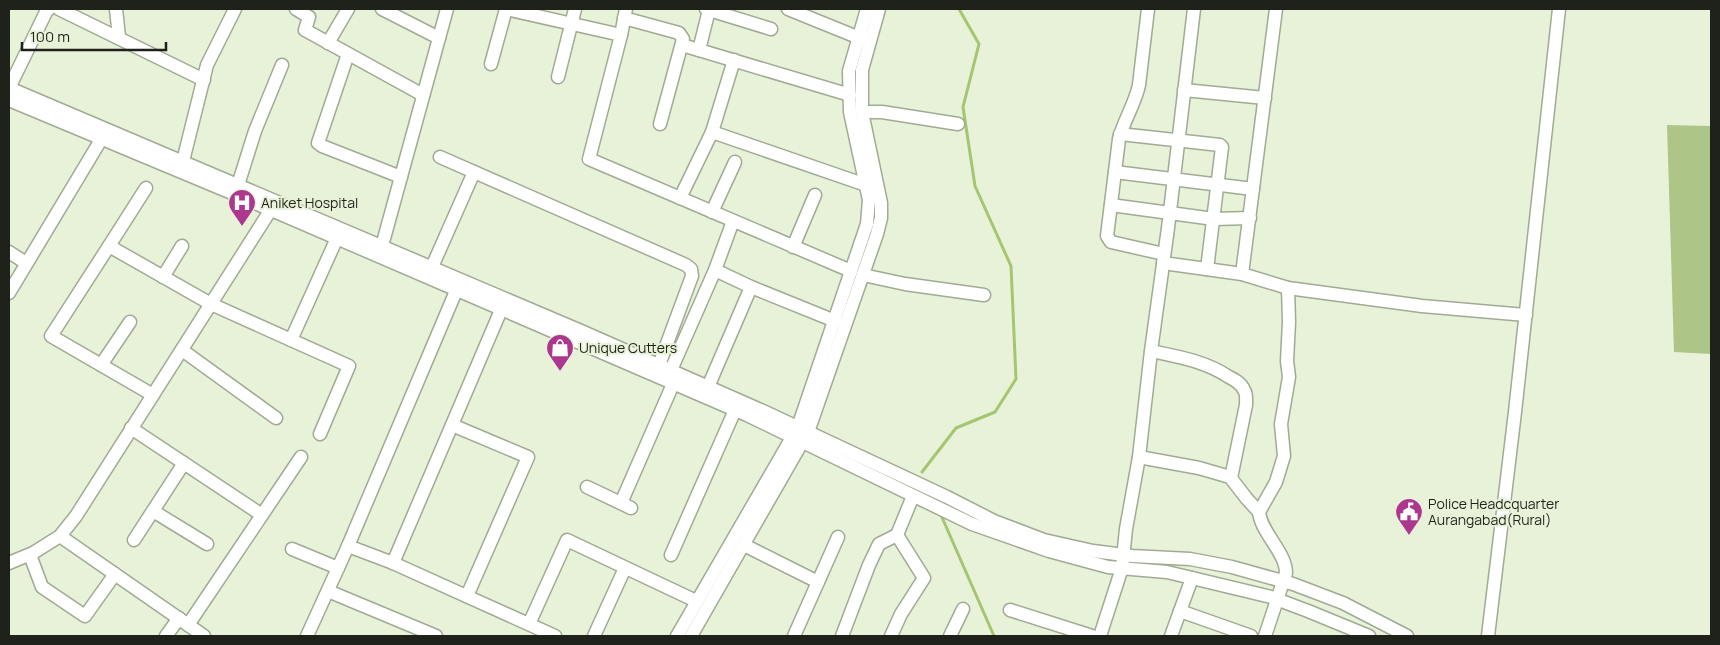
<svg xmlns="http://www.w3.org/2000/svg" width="1720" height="645" font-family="Manrope,sans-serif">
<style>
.green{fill:#adc587}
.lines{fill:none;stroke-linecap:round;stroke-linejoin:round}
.stream{stroke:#a6c570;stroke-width:3}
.minor-casing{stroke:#a1aa93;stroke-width:15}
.minor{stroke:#fff;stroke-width:12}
.labels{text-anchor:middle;stroke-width:4;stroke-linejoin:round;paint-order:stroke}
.poi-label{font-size:14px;fill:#1f221a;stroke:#e8f2d9;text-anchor:start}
</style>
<rect width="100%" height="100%" fill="#e8f2d9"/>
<path class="green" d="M 1667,125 L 1711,126 L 1711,354 L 1674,352 Z"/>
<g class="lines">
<g class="stream">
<path d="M 922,472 L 956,428 L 995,412 L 1016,379 L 1011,266 L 975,186 L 963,107 L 979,44 L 959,9"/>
<path d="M 941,515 L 994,636"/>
</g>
<defs>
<g id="minor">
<path d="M 59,9 L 204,80"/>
<path d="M 116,9 L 119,37"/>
<path d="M 296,9 L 309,17 L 305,30 L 423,95"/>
<path d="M 382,9 L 439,38"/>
<path d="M 506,9 L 621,35"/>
<path d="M 626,9 L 621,35 L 589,159 L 851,271"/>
<path d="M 706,9 L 771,29"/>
<path d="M 788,9 L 867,41"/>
<path d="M 1148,9 L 1139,85 C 1135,104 1124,120 1119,139 L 1107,236 L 1111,242 L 1164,254"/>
<path d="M 624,18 L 679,33 L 683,39 L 660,124"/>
<path d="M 328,43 L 348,9"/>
<path d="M 682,45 L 850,95"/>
<path d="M 699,50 L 709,10"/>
<path d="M 348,54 L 318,143 L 322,146 L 401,177"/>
<path d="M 734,60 L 712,132 L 866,185"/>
<path d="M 491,64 L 506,9"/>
<path d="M 558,77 L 575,9"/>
<path d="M 9,88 L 581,331 L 763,411 L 947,497 L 994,521 L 1044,540 L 1093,551 L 1132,556 L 1190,559 L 1232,567 L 1293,584 L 1343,603 L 1407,636"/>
<path d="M 9,88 L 46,12 L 49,9"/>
<path d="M 1184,90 L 1265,98"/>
<path d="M 9,100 L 239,196 L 747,415 L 972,524 L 1049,551 L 1108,567 L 1167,572 L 1271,597 L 1308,611 L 1369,636"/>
<path d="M 862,112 L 882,112 L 958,124"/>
<path d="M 1120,134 L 1220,145 L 1222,147 L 1207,269"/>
<path d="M 440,157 L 686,265 L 691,269 L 692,276 L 659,365"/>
<path d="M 183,161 L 207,65 L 235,9"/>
<path d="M 1115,172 L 1253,189"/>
<path d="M 238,185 L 255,131 L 282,65"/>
<path d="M 146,188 L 109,246 L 211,304 L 349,366 L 320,434"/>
<path d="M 680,198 L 712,132"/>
<path d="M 1111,205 L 1214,219 L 1250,218"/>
<path d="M 712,212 L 735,162"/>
<path d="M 733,221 L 715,270 L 751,287"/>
<path d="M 109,246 L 51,336 L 153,395"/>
<path d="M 382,246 L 447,9"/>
<path d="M 793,247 L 815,195"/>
<path d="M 9,252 L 26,263"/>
<path d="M 1163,263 L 1242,274 L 1288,288 L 1422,306 L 1526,315"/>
<path d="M 432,267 L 474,172"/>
<path d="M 1242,274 L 1276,9"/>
<path d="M 863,275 L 905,284 L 984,295"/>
<path d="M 163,277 L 182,246"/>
<path d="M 9,293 L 102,138"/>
<path d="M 291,340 L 337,238"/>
<path d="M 182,350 L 276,418"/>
<path d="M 1151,351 C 1179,357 1205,361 1229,377 C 1235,380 1241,383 1244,390 C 1247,394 1246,400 1246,405 L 1231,478"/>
<path d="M 101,365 L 130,322"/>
<path d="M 671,370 L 715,270"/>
<path d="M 708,387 L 751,287 L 835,321"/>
<path d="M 452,425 L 528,457 L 467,596"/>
<path d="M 131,428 L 262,515"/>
<path d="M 1139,457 L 1199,468 L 1230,477 L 1247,499 L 1259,512"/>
<path d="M 587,487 L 631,508"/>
<path d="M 621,503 L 673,384"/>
<path d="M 153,511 L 207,544"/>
<path d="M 897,535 L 913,496"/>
<path d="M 60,536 L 204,636"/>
<path d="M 134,540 L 184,463"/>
<path d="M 744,545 L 818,582"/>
<path d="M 348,546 L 393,563 L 555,636"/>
<path d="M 292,549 L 338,568"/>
<path d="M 30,555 L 42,587 L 85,616 L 115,574"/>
<path d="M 671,555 L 735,410"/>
<path d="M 9,563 L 33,553 L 60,536 L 76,516 L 275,203"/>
<path d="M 393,563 L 504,303"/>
<path d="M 328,591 L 436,636"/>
<path d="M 1010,610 L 1092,636"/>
<path d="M 1180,611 L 1251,636"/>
<path d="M 529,624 L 567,540 L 696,601"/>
<path d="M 188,625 L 301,457"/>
<path d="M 166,636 L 179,618"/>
<path d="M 307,636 L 348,546 L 459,284"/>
<path d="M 594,636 L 625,568"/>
<path d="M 677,636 L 798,427 L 867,224 L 869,200 L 850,112 L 849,71 L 867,9"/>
<path d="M 691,636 L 808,432 L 877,234 L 881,218 L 881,203 L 862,112 L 862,70 L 879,9"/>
<path d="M 794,636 L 838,537"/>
<path d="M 842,636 L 869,565 L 879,544 L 897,535 L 924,578 L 901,614 L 891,636"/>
<path d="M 950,636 L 963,609"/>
<path d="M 1100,636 L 1122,568 L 1126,529 L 1139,457 L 1151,351 L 1168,228 L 1194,9"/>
<path d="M 1171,636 L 1192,578"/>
<path d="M 1265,636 L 1286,573 C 1286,552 1261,533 1259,512 L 1276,482 L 1284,456 L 1281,424 L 1289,377 L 1287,361 L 1289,322 L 1288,288"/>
<path d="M 1488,636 L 1515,412 L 1559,9"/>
</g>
</defs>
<use href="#minor" class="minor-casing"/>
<use href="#minor" class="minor"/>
</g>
<defs>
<symbol id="hospital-pin" viewBox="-11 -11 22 30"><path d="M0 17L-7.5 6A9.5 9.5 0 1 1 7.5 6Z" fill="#ad378e" stroke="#e8f2d9"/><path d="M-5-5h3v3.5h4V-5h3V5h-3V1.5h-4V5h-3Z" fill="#fff"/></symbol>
<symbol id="shop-pin" viewBox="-11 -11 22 30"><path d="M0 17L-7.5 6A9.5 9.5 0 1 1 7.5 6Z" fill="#ad378e" stroke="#e8f2d9"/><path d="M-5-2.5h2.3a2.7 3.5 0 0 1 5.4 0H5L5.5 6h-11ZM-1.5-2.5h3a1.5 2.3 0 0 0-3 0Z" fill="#fff"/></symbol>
<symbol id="civic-pin" viewBox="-11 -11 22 30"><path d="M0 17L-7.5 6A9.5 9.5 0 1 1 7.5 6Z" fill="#ad378e" stroke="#e8f2d9"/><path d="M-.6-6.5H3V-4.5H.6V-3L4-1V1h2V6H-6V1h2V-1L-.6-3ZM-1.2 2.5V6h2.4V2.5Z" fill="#fff"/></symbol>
</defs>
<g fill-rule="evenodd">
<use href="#hospital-pin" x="226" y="187" width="32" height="43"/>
<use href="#shop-pin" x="544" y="332" width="32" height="43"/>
<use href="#civic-pin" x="1393" y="496" width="32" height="43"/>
</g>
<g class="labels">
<g class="poi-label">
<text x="261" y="208">Aniket Hospital</text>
<text x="579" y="353">Unique Cutters</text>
<text x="1428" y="509">Police Headcquarter<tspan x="1428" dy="16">Aurangabad(Rural)</tspan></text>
</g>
</g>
<rect width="1720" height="645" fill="none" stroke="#1f221a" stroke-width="20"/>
<path d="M22 42v8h144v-8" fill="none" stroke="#1f221a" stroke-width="2.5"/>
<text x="30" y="42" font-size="15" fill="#1f221a" stroke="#e8f2d9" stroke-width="4" paint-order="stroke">100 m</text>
</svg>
